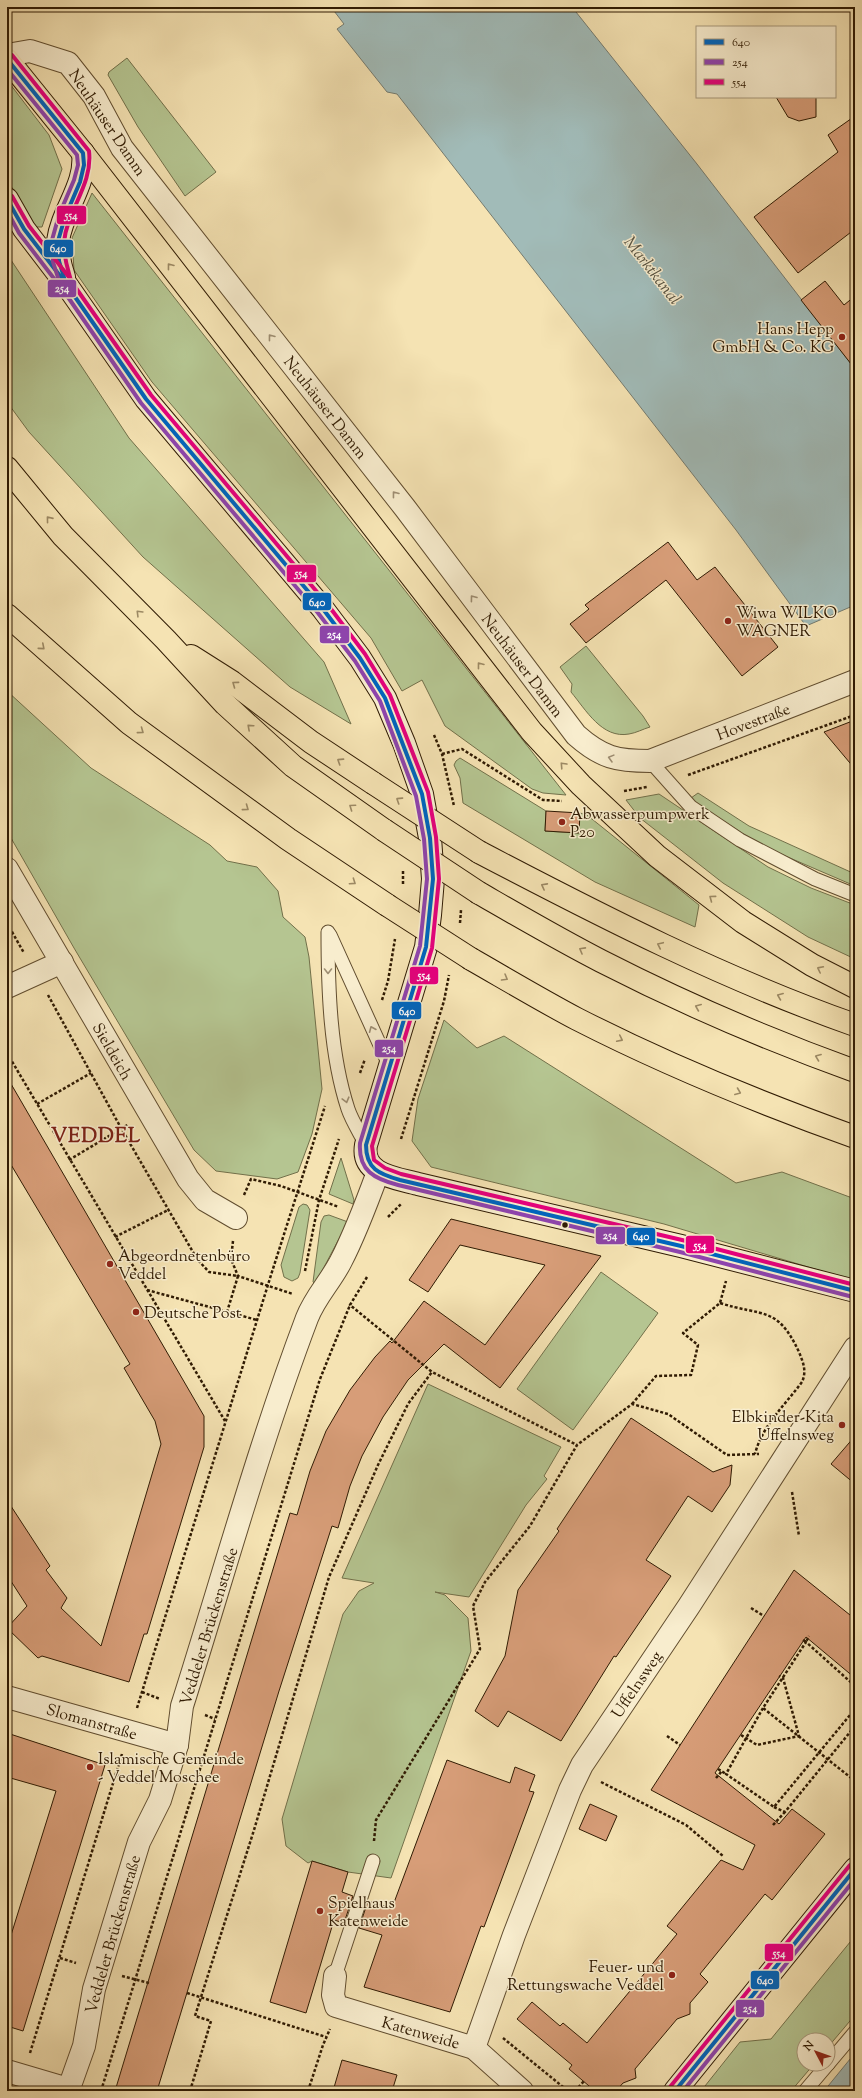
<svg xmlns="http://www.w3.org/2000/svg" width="862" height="2098" font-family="'Sorts Mill Goudy',serif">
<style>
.green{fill:#b5c591;stroke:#72704a}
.water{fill:#a1bbb8;stroke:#747b70}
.building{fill:#d79d78;stroke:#301b03}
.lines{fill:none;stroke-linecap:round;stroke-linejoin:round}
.lane-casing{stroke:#614d2f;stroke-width:15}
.street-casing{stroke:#614d2f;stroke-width:24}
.secondary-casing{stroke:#301b03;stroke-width:24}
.primary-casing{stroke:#301b03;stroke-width:24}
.highway-casing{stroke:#301b03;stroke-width:24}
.path{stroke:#301b03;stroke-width:2.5;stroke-dasharray:3 2;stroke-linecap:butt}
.lane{stroke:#f8edce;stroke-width:13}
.street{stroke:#f8edce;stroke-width:22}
.secondary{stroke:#f8edce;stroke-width:22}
.primary{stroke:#f5e3b3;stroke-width:22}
.highway{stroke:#f5e3b3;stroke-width:22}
.highway-bridge-casing{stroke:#301b03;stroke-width:24;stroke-linecap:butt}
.highway-bridge{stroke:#f5e3b3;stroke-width:22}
.bus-1-casing{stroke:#f8edce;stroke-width:7}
.bus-2-casing{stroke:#f8edce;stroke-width:7}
.bus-3-casing{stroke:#f8edce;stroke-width:7}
.bus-1{stroke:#0065bd;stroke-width:4}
.bus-2{stroke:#8e44ad;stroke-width:4}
.bus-3{stroke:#e5007d;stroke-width:4}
.oneway{stroke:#9c8964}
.oneway2{stroke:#9e8e73}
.poi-dot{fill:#8f2418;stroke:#f8edce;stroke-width:1.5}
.bus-dot{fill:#301b03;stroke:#f8edce;stroke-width:1.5}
.labels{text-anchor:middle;stroke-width:3;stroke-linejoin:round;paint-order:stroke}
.street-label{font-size:16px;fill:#301b03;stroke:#f8edce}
.poi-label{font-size:16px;fill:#301b03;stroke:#f8edce;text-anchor:start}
.water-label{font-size:17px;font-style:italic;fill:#585342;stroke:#f8edce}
.district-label{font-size:20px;font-weight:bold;letter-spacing:1px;fill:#7a1f14;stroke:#f8edce}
.line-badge{stroke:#f8edce;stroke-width:1.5}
.badge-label{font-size:11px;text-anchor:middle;font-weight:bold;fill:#fff}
</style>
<rect width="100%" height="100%" fill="#f5e3b3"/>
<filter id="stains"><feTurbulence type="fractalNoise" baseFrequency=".005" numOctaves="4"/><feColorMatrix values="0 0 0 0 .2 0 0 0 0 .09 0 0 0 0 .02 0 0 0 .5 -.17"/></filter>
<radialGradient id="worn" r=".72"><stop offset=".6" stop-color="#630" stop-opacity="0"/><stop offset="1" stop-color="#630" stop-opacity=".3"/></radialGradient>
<g class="green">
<path d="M 127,58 L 216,172 L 185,196 L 138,127 L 108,75 L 109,72 Z"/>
<path d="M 7,80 L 49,135 L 62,169 L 42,227 L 35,227 L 7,179 Z"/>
<path d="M 92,193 L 566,795 L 543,793 L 532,789 L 445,726 L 422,680 L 402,691 L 371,638 L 152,382 L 74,270 L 72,238 Z"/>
<path d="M 7,254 L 129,438 L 324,662 L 351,724 L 290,687 L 143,557 L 29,432 L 7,402 Z"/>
<path d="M 586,646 L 643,716 L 650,727 C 643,729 636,733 629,734 C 602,739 586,710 571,692 L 572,684 L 560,667 Z"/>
<path d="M 7,691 L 91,768 L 210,845 L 227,861 L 257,867 L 278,891 L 283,917 L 305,937 L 309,957 L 322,1089 L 312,1134 L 298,1172 L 277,1179 L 216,1171 L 194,1150 L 74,948 L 7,831 Z"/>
<path d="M 460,758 L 546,811 L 545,831 L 578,833 L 580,813 L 587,815 L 699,905 L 695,927 L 595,882 L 463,803 L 460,778 L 454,765 L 456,761 Z"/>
<path d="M 698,793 L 749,826 L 855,874 L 855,886 L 776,852 L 745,835 L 696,803 L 691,798 Z"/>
<path d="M 659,794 L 768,867 L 811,888 L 855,905 L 855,959 L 808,937 L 723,883 L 640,818 L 626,800 Z"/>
<path d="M 444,1020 L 477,1048 L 504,1036 L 736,1183 L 782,1172 L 855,1199 L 855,1281 L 664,1224 L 431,1167 L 412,1141 L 418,1099 Z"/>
<path d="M 341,1158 L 354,1200 L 353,1204 L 329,1194 Z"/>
<path d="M 303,1204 L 307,1205 L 310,1210 L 300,1273 L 298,1278 L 292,1281 L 284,1277 L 281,1265 L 299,1207 Z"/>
<path d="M 329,1215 L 348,1222 L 315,1284 L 313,1282 L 321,1222 L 324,1216 Z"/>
<path d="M 601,1272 L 658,1313 L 573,1430 L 517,1389 Z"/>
<path d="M 428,1384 L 561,1447 L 544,1476 L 547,1479 L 526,1505 L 469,1597 L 435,1592 L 445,1595 L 468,1618 L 471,1651 L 391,1878 L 348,1872 L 312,1861 L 308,1863 L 286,1846 L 282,1819 L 343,1614 L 359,1591 L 374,1583 L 342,1578 Z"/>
<path d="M 855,1936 L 855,2015 L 828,2047 L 828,2040 L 804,2040 L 804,2064 L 814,2064 L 791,2091 L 701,2091 L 740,2042 L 771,2039 Z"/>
</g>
<g class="water">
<path d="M 331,7 L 572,7 L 697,164 L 855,369 L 855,605 L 806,626 L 736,530 L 397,94 L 387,92 L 337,29 L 344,24 Z"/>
<path d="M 855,2053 L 855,2091 L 824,2091 Z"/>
</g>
<g class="building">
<path d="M 776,97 L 816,97 L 816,117 L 799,121 L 788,117 Z"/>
<path d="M 855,116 L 855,229 L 798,273 L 754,217 L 838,152 L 828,135 Z"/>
<path d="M 825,281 L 844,305 L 855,296 L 855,369 L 801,300 Z"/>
<path d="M 668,542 L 697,580 L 715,567 L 778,647 L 742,676 L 666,580 L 586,643 L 570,624 L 589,609 L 585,605 Z"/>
<path d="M 855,720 L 855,769 L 824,732 Z"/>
<path d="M 546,811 L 580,813 L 579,833 L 545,831 Z"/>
<path d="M 7,1077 L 204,1416 L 204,1447 L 147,1634 L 144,1634 L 129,1682 L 42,1656 L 38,1658 L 7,1628 L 27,1606 L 7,1575 L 7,1500 L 50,1566 L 46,1570 L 67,1598 L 61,1608 L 101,1646 L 161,1444 L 155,1421 L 124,1368 L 130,1364 L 7,1158 Z"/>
<path d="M 451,1219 L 601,1256 L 500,1388 L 444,1344 L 408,1380 L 383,1417 L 362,1456 L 350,1486 L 338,1528 L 332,1526 L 279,1691 L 157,2091 L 115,2091 L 290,1513 L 297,1515 L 310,1471 L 326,1431 L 350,1390 L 375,1357 L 390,1341 L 392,1343 L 424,1301 L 485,1345 L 545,1265 L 460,1245 L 428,1292 L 409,1280 Z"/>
<path d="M 631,1418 L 713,1472 L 732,1465 L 730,1485 L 712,1512 L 688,1496 L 646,1560 L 671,1576 L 616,1657 L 614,1656 L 561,1741 L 508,1711 L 498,1727 L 475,1711 L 505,1656 L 518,1590 L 559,1531 L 557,1529 Z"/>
<path d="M 855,1436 L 855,1484 L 831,1464 Z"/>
<path d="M 794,1570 L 855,1619 L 855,1678 L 806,1637 L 715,1773 L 779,1824 L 792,1809 L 825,1834 L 772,1900 L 765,1894 L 700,1974 L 708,1982 L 690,2003 L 690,2014 L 677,2019 L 635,2069 L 636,2078 L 623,2083 L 616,2091 L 595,2091 L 569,2069 L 572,2065 L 517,2019 L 532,2002 L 560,2026 L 563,2023 L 587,2043 L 677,1934 L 667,1926 L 721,1860 L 743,1870 L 755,1845 L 651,1790 Z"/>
<path d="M 7,1733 L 105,1765 L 23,2031 L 7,2026 L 7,1948 L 56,1791 L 7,1777 Z"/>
<path d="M 447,1760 L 510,1783 L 515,1767 L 535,1775 L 529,1791 L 534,1792 L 484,1927 L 481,1926 L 450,2012 L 364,1987 L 382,1935 L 359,1928 L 368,1901 L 392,1908 Z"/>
<path d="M 590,1804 L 617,1816 L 606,1841 L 579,1829 Z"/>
<path d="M 312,1861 L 348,1872 L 342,1892 L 353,1896 L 344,1923 L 334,1920 L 306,2013 L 270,2002 Z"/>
<path d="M 342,2060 L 397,2075 L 392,2091 L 333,2091 Z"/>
</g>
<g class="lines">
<defs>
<g id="lane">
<path d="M 650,761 L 691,807 L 740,840 L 815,879 L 855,895"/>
<path d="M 328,932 C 328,989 330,1054 348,1109 C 352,1121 360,1133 366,1145"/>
<path d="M 330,935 L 389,1065"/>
<path d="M 335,1976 L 373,1861"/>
<path d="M 828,2064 L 855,2032"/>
<path d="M 805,2091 L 828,2064"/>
</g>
<g id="street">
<path d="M 7,55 L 30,51 L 68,63 L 94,96 L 122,148 L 405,508 L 576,735 C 602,758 617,761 650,761 L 855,681"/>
<path d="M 7,869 L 188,1179 L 205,1200 L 236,1218"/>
<path d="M 7,987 L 62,962"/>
<path d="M 7,1697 L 177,1745"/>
<path d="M 335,1976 L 333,1995 L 336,2006 L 474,2048 L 522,2091"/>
<path d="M 474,2048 L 514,1935 L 570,1790 L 582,1765 L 689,1606 L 855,1348"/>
<path d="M 7,2071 L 68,2089"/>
<path d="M 68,2091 L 84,2046 L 94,1989 L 139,1842 L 160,1800 L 177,1745 L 182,1706 C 223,1577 259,1445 307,1318 C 315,1297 331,1281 341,1261 C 356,1232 367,1202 378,1172"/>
</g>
<g id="secondary">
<path d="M 7,199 L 24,229 L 66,284 L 146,399 L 323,609 L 360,658 L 385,698 L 404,743 L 422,794 L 430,838 L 433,879 L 430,915 L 426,947 L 366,1145 C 361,1175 396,1178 418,1184 L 681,1246 L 855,1291"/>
<path d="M 64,277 C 60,265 57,254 58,241 C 62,210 87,185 83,153"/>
<path d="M 675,2091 L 855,1869"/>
</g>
<path id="primary" d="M 7,59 L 83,153"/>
<g id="highway">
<path d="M 83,153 L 532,732 L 581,785 L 657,856 L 743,922 L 812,965 L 855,987"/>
<path d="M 7,468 L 63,536 L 166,640 L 225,704 L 293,766 L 384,830"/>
<path d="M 7,615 L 129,723 L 288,839 L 387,905"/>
<path d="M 191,656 L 232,682 L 311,742 L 373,783"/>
<path d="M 479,852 C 601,916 724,979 855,1025"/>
<path d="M 479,893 C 519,916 560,940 601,961 C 683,1003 769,1040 855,1071"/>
<path d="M 471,959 C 506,979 541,1000 577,1019 C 667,1065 760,1103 855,1137"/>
</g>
</defs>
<use href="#lane" class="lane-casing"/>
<use href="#street" class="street-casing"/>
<use href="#secondary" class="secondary-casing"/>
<use href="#primary" class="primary-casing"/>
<use href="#highway" class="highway-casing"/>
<g class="path">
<path d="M 434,735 L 442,754 L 454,806"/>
<path d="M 442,754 L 462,749 L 543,800 L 562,801"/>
<path d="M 688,775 L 855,715"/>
<path d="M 624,791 L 647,787"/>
<path d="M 403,871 L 403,886"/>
<path d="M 7,923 L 24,953"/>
<path d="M 460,923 L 461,910"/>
<path d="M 48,995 L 121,1128 L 197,1259 L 209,1272 L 238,1276 L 227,1312"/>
<path d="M 382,1000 L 388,981 L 395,939"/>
<path d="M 7,1053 L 225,1421"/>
<path d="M 360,1073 L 365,1059"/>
<path d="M 37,1104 L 91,1073"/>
<path d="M 401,1139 L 444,1001 L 449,975"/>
<path d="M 69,1160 L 129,1124"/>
<path d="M 244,1195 L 251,1179 L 281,1186 L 339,1207"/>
<path d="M 388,1217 L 401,1204"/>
<path d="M 115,1237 L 168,1210"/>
<path d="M 233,1241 L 231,1259 L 238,1276 L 293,1294"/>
<path d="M 305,1271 L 319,1200 L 339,1139"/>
<path d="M 367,1277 L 350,1305 L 432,1372 L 577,1445"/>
<path d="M 147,1290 L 257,1320"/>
<path d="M 720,1303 C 763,1317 777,1305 799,1352 C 803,1362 807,1371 802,1382 C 785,1405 762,1426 755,1454"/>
<path d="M 632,1404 L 656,1376 L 691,1375 L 698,1345 L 683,1333 L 720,1303 L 726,1281"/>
<path d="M 792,1492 L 799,1536"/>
<path d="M 751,1608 L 764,1616"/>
<path d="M 803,1640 L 806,1642 L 809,1636"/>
<path d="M 855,1686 L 806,1642 L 763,1708 L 855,1781"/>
<path d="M 142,1692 L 160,1699"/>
<path d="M 137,1708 L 271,1275 L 325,1106"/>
<path d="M 763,1708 L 726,1774 L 774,1807 L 855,1709"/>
<path d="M 205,1715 L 215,1719"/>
<path d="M 741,1735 L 757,1745 L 799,1736 L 783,1678 L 779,1676"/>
<path d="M 667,1736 L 680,1745"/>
<path d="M 718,1769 L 726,1774"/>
<path d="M 116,1775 L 140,1783"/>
<path d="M 716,1778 L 722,1771"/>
<path d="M 601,1782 L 686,1825 L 723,1856"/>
<path d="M 774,1807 L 785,1812 L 855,1726"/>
<path d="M 773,1825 L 785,1812"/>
<path d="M 374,1841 L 376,1820 L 480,1649 L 473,1606 L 485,1582 L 530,1526 L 577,1445 L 632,1404 L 668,1414 L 727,1455 L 759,1454"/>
<path d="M 60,1958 L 76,1963"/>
<path d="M 122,1976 L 149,1983"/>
<path d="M 187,1993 L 326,2037"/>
<path d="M 503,2038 L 568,2091"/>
<path d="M 30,2053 L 122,1754"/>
<path d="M 101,2091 L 320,1379 L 350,1305"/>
<path d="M 190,2091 L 211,2021 L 195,2016 L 254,1830 L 329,1577 L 378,1465 L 408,1404 L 432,1372"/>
<path d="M 308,2091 L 323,2045 L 330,2029"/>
<path d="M 575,2091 L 584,2081"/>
</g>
<use href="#lane" class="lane"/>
<use href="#street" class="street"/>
<use href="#secondary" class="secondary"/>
<use href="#primary" class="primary"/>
<use href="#highway" class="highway"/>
<defs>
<g id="highway-bridge">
<path d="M 373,783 L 479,852"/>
<path d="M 384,830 L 479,893"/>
<path d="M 387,905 L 471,959"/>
</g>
</defs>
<use href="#highway-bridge" class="highway-bridge-casing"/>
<use href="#highway-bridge" class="highway-bridge"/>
<defs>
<g id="bus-1">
<path d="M 7,59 L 83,153 L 84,165 L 80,182 L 65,217 L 58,241 L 59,261 L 66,284 L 146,399 L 323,609 L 360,658 L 385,698 L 422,794 L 430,838 L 433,879 L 426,947 L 366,1145 C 366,1169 379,1174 400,1180 L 681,1246 L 855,1291"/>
<path d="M 7,199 L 24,229 L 67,285"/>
<path d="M 675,2091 L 855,1869"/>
</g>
<g id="bus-2">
<path d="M 7,69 L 77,155 L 78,165 L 74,180 L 59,215 L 52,240 L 53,262 L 61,287 L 141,403 L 318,613 L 355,661 L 380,701 L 416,796 L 424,839 L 427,879 L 420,946 L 360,1143 C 358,1171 375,1179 398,1185 L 680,1252 L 853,1297"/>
<path d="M 7,211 L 19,233 L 62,289"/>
<path d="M 683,2091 L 855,1879"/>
</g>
<g id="bus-3">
<path d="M 12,55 L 89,151 C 93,185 67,210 64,242 C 63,256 68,269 71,281 L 151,395 L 328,605 L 365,654 L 390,695 L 428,792 L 436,837 L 439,879 L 432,948 L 372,1146 L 374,1160 L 385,1168 L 401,1174 L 682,1240 L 855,1285"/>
<path d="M 12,196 L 29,226 L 72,281"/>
<path d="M 670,2087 L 850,1865"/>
</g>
</defs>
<use href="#bus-1" class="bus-1-casing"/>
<use href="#bus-2" class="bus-2-casing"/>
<use href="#bus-3" class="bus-3-casing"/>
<use href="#bus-1" class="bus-1"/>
<use href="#bus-2" class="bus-2"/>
<use href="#bus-3" class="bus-3"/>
</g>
<defs><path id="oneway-chevron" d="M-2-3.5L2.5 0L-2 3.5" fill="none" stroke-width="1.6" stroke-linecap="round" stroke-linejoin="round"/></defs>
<g class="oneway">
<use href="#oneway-chevron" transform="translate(170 266) rotate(-128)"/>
<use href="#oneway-chevron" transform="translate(49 519) rotate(-129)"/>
<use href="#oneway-chevron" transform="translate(139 613) rotate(-135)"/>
<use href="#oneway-chevron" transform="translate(42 647) rotate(41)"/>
<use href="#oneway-chevron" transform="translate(480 665) rotate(-128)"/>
<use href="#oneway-chevron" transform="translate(235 684) rotate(-144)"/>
<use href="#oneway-chevron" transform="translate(250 727) rotate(-138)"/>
<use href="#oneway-chevron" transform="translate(141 731) rotate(36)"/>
<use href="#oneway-chevron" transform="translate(340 761) rotate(-147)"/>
<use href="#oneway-chevron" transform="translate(563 765) rotate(-133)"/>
<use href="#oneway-chevron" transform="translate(399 800) rotate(-147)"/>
<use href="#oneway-chevron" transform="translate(352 807) rotate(-145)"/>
<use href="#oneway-chevron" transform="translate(246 808) rotate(36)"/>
<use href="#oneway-chevron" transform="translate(353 882) rotate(34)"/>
<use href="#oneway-chevron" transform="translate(544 886) rotate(-152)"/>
<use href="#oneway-chevron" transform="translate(712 898) rotate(-143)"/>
<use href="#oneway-chevron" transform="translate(660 945) rotate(-155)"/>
<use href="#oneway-chevron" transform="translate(582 950) rotate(-151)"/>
<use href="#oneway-chevron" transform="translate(820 969) rotate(-153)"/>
<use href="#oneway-chevron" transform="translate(505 978) rotate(30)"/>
<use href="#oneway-chevron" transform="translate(780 996) rotate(-158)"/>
<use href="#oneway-chevron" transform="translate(698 1007) rotate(-157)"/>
<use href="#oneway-chevron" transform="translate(620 1039) rotate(26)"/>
<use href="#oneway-chevron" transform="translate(818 1057) rotate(-159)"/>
<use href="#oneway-chevron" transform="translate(738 1092) rotate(22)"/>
</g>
<g class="oneway2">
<use href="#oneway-chevron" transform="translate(271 337) rotate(-128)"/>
<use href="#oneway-chevron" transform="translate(395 494) rotate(-128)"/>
<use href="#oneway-chevron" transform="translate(473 598) rotate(-127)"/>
<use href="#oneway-chevron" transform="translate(611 758) rotate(-165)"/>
<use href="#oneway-chevron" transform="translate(328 971) rotate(90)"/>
<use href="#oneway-chevron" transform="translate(372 1029) rotate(-113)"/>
<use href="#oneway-chevron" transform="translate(346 1100) rotate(75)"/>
</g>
<g class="poi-dot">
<circle cx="842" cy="337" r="4"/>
<circle cx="728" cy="621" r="4"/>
<circle cx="562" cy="822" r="4"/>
<circle cx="110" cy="1264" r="4"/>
<circle cx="136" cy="1312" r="4"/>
<circle cx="842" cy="1425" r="4"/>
<circle cx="90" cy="1767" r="4"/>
<circle cx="320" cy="1911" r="4"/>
<circle cx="672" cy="1975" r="4"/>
</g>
<circle class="bus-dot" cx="565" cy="1225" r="3.5"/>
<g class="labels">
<g class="street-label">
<text transform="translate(108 122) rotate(56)" y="6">Neuhäuser Damm</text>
<text transform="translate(326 407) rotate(52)" y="6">Neuhäuser Damm</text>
<text transform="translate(523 665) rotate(53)" y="6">Neuhäuser Damm</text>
<text transform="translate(753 721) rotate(-21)" y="6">Hovestraße</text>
<text transform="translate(113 1051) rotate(60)" y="6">Sieldeich</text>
<text transform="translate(208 1626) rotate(-73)" y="6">Veddeler Brückenstraße</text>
<text transform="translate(636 1684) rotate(-56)" y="6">Uffelnsweg</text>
<text transform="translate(92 1721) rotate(16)" y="6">Slomanstraße</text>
<text transform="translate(112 1934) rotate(-74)" y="6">Veddeler Brückenstraße</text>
<text transform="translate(421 2032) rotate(16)" y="6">Katenweide</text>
</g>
<g class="poi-label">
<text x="834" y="334" text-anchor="end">Hans Hepp<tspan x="834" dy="18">GmbH &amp; Co. KG</tspan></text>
<text x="736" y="618">Wiwa WILKO<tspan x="736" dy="18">WAGNER</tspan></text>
<text x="570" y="819">Abwasserpumpwerk<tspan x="570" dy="18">P20</tspan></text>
<text x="118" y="1261">Abgeordnetenbüro<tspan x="118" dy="18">Veddel</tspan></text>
<text x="144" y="1318">Deutsche Post</text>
<text x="834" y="1422" text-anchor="end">Elbkinder-Kita<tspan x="834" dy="18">Uffelnsweg</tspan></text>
<text x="98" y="1764">Islamische Gemeinde<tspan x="98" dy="18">- Veddel Moschee</tspan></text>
<text x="328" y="1908">Spielhaus<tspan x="328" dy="18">Katenweide</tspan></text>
<text x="664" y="1972" text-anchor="end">Feuer- und<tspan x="664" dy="18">Rettungswache Veddel</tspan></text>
</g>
<g class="water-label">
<text transform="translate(653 270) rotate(52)" y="6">Marktkanal</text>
</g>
<g class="district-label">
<text x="96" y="1142">VEDDEL</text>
</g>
</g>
<g class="line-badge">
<rect x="56" y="205" width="31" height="20" rx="4" fill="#e5007d"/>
<rect x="43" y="239" width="31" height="19" rx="4" fill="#0065bd"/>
<rect x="47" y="279" width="30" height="19" rx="4" fill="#8e44ad"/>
<rect x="286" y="564" width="31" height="19" rx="4" fill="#e5007d"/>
<rect x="302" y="592" width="30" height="19" rx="4" fill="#0065bd"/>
<rect x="319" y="625" width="31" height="19" rx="4" fill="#8e44ad"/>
<rect x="409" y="966" width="30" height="19" rx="4" fill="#e5007d"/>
<rect x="391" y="1001" width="31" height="19" rx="4" fill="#0065bd"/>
<rect x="374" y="1039" width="30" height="19" rx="4" fill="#8e44ad"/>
<rect x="595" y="1226" width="31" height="19" rx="4" fill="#8e44ad"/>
<rect x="626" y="1227" width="30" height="19" rx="4" fill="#0065bd"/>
<rect x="685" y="1235" width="30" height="19" rx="4" fill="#e5007d"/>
<rect x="764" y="1943" width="30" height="19" rx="4" fill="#e5007d"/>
<rect x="750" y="1970" width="30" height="20" rx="4" fill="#0065bd"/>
<rect x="735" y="1999" width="30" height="19" rx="4" fill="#8e44ad"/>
</g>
<g class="badge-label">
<text x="71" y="219">554</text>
<text x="58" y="252">640</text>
<text x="62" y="292">254</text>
<text x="301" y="577">554</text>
<text x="317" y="606">640</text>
<text x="334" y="638">254</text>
<text x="424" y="979">554</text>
<text x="407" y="1015">640</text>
<text x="389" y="1052">254</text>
<text x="610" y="1239">254</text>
<text x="641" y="1240">640</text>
<text x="700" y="1249">554</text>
<text x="779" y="1957">554</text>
<text x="765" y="1984">640</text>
<text x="750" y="2012">254</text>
</g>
<rect width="862" height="2098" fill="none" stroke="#f5e3b3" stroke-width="24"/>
<rect x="8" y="8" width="846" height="2082" fill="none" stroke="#301b03" stroke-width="2"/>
<rect x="12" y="12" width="838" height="2074" fill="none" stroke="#301b03"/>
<rect x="696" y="26" width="140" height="72" fill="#f8edce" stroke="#a8997d"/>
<rect x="704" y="39" width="20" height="6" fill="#0065bd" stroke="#a8997d"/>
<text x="732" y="46" font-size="12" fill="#301b03">640</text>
<rect x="704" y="59" width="20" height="6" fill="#8e44ad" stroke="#a8997d"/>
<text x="732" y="66" font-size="12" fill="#301b03">254</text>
<rect x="704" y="79" width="20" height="6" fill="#e5007d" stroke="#a8997d"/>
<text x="732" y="86" font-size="12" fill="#301b03">554</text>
<g transform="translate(816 2052) rotate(311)"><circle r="19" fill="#f8edce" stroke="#a8997d"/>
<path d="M0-3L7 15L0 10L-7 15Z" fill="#8f2418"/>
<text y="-6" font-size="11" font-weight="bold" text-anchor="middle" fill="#301b03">N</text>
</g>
<rect width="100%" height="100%" filter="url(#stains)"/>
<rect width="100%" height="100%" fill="url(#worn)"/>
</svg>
